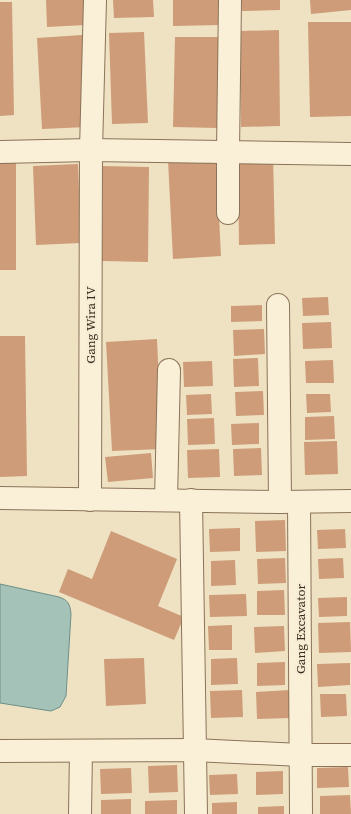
<svg xmlns="http://www.w3.org/2000/svg" width="351" height="814" font-family="'Source Serif 4',serif">
<style>
.water{fill:#a5c2b9;stroke:#6c9087}
.building{fill:#ce9c78}
.lines{fill:none;stroke-linecap:round;stroke-linejoin:round}
.minor-casing{stroke:#8a7359;stroke-width:24}
.minor{stroke:#faefd7;stroke-width:22}
.labels{text-anchor:middle;stroke-width:4;stroke-linejoin:round;paint-order:stroke}
.street-label{font-size:13px;fill:#392b1e;stroke:#f6ecd3}
</style>
<rect width="100%" height="100%" fill="#efe2c3"/>
<path class="water" d="M 0,584 L 59,597 C 68,600 70,604 71,614 L 66,696 L 60,707 L 51,711 L 0,703 Z"/>
<g class="building">
<path d="M 46,0 L 85,0 L 86,25 L 47,27 Z"/>
<path d="M 113,0 L 153,0 L 154,17 L 114,18 Z"/>
<path d="M 173,0 L 219,0 L 220,25 L 173,26 Z"/>
<path d="M 242,0 L 280,0 L 280,10 L 242,11 Z"/>
<path d="M 310,0 L 351,0 L 351,10 L 311,14 Z"/>
<path d="M 0,2 L 12,2 L 14,115 L 0,116 Z"/>
<path d="M 308,22 L 351,22 L 351,116 L 310,117 Z"/>
<path d="M 279,30 L 280,126 L 241,127 L 240,31 Z"/>
<path d="M 144,32 L 148,123 L 112,124 L 109,33 Z"/>
<path d="M 82,35 L 87,127 L 42,129 L 37,38 Z"/>
<path d="M 175,37 L 219,37 L 218,128 L 173,127 Z"/>
<path d="M 273,153 L 275,244 L 239,245 L 238,154 Z"/>
<path d="M 216,157 L 221,256 L 173,259 L 168,160 Z"/>
<rect x="0" y="160" width="16" height="110"/>
<path d="M 78,164 L 81,243 L 36,245 L 33,166 Z"/>
<path d="M 103,166 L 149,167 L 148,262 L 102,261 Z"/>
<path d="M 328,297 L 329,315 L 303,316 L 302,298 Z"/>
<path d="M 262,305 L 262,321 L 231,322 L 231,306 Z"/>
<path d="M 331,322 L 332,348 L 303,349 L 302,323 Z"/>
<path d="M 264,329 L 265,354 L 234,356 L 233,330 Z"/>
<path d="M 0,336 L 25,336 L 27,476 L 0,477 Z"/>
<path d="M 157,339 L 162,449 L 112,451 L 106,342 Z"/>
<path d="M 258,358 L 259,386 L 234,387 L 233,359 Z"/>
<path d="M 333,360 L 334,383 L 306,383 L 305,361 Z"/>
<path d="M 212,361 L 213,386 L 184,387 L 183,362 Z"/>
<path d="M 263,391 L 264,415 L 236,416 L 235,392 Z"/>
<path d="M 211,394 L 212,414 L 187,415 L 186,395 Z"/>
<path d="M 306,394 L 330,394 L 331,412 L 307,413 Z"/>
<path d="M 334,416 L 335,439 L 305,440 L 305,417 Z"/>
<path d="M 214,418 L 215,444 L 188,445 L 187,419 Z"/>
<path d="M 259,423 L 259,444 L 232,445 L 231,424 Z"/>
<path d="M 337,441 L 338,474 L 305,475 L 304,442 Z"/>
<path d="M 261,448 L 262,475 L 234,476 L 233,449 Z"/>
<path d="M 219,449 L 220,477 L 188,478 L 187,450 Z"/>
<path d="M 151,453 L 153,478 L 108,482 L 105,457 Z"/>
<path d="M 285,520 L 286,551 L 256,552 L 255,521 Z"/>
<path d="M 240,528 L 240,551 L 210,552 L 209,529 Z"/>
<path d="M 345,529 L 346,548 L 318,549 L 317,530 Z"/>
<path d="M 111,531 L 177,559 L 158,606 L 184,617 L 174,640 L 59,592 L 68,569 L 92,579 Z"/>
<path d="M 285,558 L 286,583 L 258,584 L 257,559 Z"/>
<path d="M 343,558 L 344,578 L 319,579 L 318,559 Z"/>
<path d="M 235,560 L 236,585 L 211,586 L 211,561 Z"/>
<path d="M 284,590 L 285,615 L 257,615 L 257,591 Z"/>
<path d="M 246,594 L 247,616 L 210,617 L 209,595 Z"/>
<path d="M 347,597 L 347,616 L 319,617 L 318,598 Z"/>
<path d="M 350,622 L 351,652 L 319,653 L 318,623 Z"/>
<path d="M 232,625 L 232,650 L 209,650 L 208,626 Z"/>
<path d="M 284,626 L 285,651 L 255,653 L 254,627 Z"/>
<path d="M 144,658 L 146,704 L 106,706 L 104,659 Z"/>
<path d="M 237,658 L 238,684 L 211,685 L 211,659 Z"/>
<path d="M 285,662 L 285,685 L 257,686 L 257,663 Z"/>
<path d="M 350,663 L 350,685 L 318,687 L 317,664 Z"/>
<path d="M 242,690 L 243,717 L 211,718 L 210,691 Z"/>
<path d="M 290,690 L 291,718 L 257,719 L 256,692 Z"/>
<path d="M 320,694 L 346,694 L 347,716 L 321,717 Z"/>
<path d="M 177,765 L 178,792 L 149,793 L 148,766 Z"/>
<path d="M 348,767 L 349,787 L 317,788 L 317,768 Z"/>
<path d="M 131,768 L 132,793 L 101,794 L 100,769 Z"/>
<path d="M 283,771 L 283,794 L 256,795 L 256,772 Z"/>
<path d="M 237,774 L 238,794 L 210,795 L 209,775 Z"/>
<path d="M 350,795 L 351,814 L 320,814 L 320,796 Z"/>
<path d="M 131,799 L 131,814 L 101,814 L 101,800 Z"/>
<path d="M 177,800 L 177,814 L 145,814 L 145,801 Z"/>
<path d="M 237,802 L 237,814 L 212,814 L 212,803 Z"/>
<path d="M 284,806 L 284,814 L 258,814 L 258,807 Z"/>
</g>
<g class="lines">
<defs>
<g id="minor">
<path d="M 0,152 L 91,150 L 351,154"/>
<path d="M 228,213 L 228,151 L 230,0"/>
<path d="M 278,305 L 280,502"/>
<path d="M 0,498 L 280,502 L 351,501"/>
<path d="M 90,500 L 91,150 L 95,0"/>
<path d="M 166,500 L 169,370"/>
<path d="M 191,500 L 196,814"/>
<path d="M 299,502 L 301,814"/>
<path d="M 0,751 L 194,750 L 301,755 L 351,755"/>
<path d="M 80,814 L 81,751"/>
</g>
</defs>
<use href="#minor" class="minor-casing"/>
<use href="#minor" class="minor"/>
</g>
<g class="labels">
<g class="street-label">
<text transform="translate(90 325) rotate(-90)" y="5">Gang Wira IV</text>
<text transform="translate(300 629) rotate(-90)" y="5">Gang Excavator</text>
</g>
</g>
</svg>
